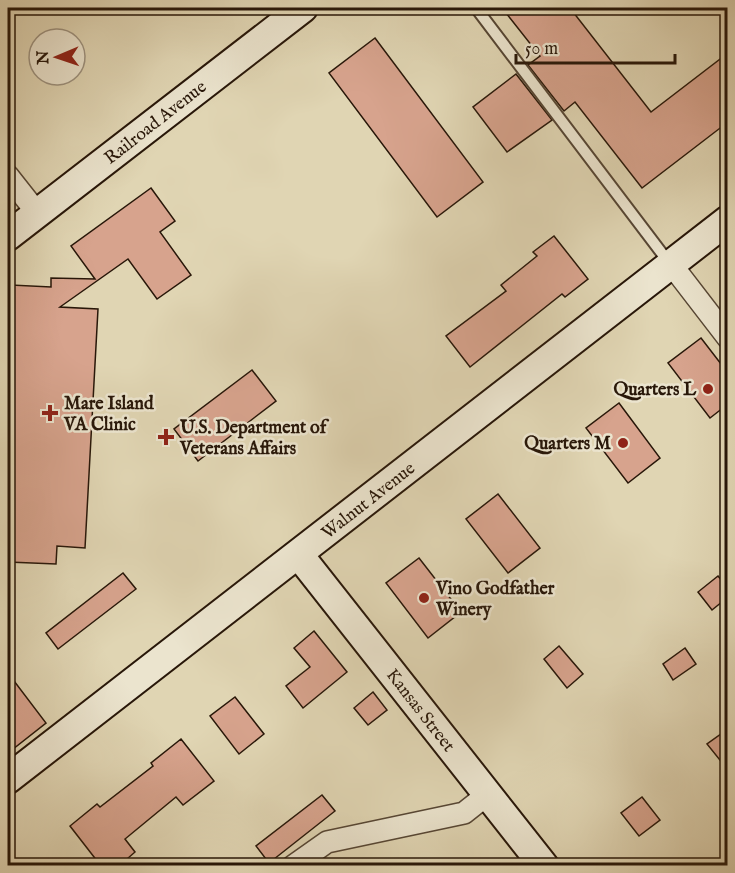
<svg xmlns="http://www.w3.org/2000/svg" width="735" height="873" font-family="'IM FELL English',serif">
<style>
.building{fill:#d7a38d;stroke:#281709;stroke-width:1.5}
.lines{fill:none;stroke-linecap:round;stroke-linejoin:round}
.lane-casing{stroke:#564634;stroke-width:14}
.street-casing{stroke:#564634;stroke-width:24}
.secondary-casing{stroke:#281709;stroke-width:32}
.lane{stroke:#ebe4ce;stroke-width:10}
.street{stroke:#ebe4ce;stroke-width:21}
.secondary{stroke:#ebe4ce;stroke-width:28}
.poi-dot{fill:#8f2418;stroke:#ebe4ce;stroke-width:2}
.labels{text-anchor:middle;stroke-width:5;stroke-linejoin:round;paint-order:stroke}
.street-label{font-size:18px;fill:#281709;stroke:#ebe4ce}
.poi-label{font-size:18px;font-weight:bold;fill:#281709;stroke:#ebe4ce;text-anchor:start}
</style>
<rect width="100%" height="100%" fill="#e0d5b3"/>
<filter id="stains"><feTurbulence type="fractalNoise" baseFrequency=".00333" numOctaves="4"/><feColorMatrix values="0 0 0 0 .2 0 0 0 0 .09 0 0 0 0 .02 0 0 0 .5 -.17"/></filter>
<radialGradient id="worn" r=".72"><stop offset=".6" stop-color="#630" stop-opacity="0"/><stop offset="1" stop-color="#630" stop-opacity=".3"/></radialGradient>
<g class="building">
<path d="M 502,8 L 570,8 L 651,112 L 728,53 L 728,122 L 642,188 L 575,102 L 564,111 L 528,65 L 540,56 Z"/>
<path d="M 375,38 L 483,182 L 437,217 L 329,73 Z"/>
<path d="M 516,74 L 552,120 L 507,152 L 473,107 Z"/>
<path d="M 151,188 L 175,221 L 160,232 L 191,275 L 157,299 L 128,259 L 60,307 L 98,309 L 85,548 L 57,546 L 56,564 L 8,562 L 8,303 L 10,303 L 11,285 L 51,287 L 51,278 L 95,279 L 71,246 Z"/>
<path d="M 554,236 L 588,279 L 565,297 L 562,294 L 470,367 L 446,336 L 506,291 L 501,285 L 537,256 L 533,252 Z"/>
<path d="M 701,338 L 728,373 L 728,404 L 710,418 L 668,363 Z"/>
<path d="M 252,370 L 276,401 L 198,461 L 174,429 Z"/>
<path d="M 619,403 L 660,458 L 628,483 L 586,428 Z"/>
<path d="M 498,494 L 540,548 L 508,573 L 466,519 Z"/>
<path d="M 419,558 L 461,612 L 428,638 L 386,583 Z"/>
<path d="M 123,573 L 136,589 L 58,649 L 46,633 Z"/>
<path d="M 718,576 L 728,588 L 728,597 L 712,610 L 698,592 Z"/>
<path d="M 314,631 L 347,672 L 303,708 L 286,686 L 310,667 L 294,648 Z"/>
<path d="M 559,646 L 583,674 L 567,688 L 544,659 Z"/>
<path d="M 685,648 L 696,664 L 673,680 L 663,664 Z"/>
<path d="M 8,673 L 46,723 L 8,753 Z"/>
<path d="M 373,692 L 387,710 L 368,725 L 354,708 Z"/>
<path d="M 235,697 L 264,734 L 239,754 L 210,716 Z"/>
<path d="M 728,729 L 728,770 L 707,744 Z"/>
<path d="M 181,739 L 214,781 L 183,805 L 176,797 L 125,839 L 135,852 L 127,859 L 133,866 L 101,866 L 70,826 L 97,804 L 100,807 L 153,766 L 151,763 Z"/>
<path d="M 322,795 L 335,811 L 269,863 L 256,846 Z"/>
<path d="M 642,797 L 660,820 L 639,836 L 621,813 Z"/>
</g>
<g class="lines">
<defs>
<path id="lane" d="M 476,8 L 670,264"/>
<g id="street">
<path d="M 8,176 L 38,214"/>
<path d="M 671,264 L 728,338"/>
<path d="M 293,866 L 327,842 L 464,813 L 488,794"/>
</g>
<g id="secondary">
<path d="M 8,236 L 303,8"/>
<path d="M 299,555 L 544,866"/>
<path d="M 8,779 L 728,220"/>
</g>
</defs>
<use href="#lane" class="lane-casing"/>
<use href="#street" class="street-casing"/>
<use href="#secondary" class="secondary-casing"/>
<use href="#lane" class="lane"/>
<use href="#street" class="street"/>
<use href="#secondary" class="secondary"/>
</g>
<g class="poi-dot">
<circle cx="708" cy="389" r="6"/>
<path d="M47 404h6v6h6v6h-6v6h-6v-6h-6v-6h6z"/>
<path d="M163 428h6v6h6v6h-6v6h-6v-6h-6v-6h6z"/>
<circle cx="623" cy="443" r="6"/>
<circle cx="424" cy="598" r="6"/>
</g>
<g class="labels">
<g class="street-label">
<text transform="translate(155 122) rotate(-38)" y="6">Railroad Avenue</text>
<text transform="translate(368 500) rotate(-38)" y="6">Walnut Avenue</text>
<text transform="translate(421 710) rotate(52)" y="6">Kansas Street</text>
</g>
<g class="poi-label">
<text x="696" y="395" text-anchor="end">Quarters L</text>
<text x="64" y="409">Mare Island<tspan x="64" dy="21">VA Clinic</tspan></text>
<text x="180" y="433">U.S. Department of<tspan x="180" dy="21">Veterans Affairs</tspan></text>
<text x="611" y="449" text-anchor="end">Quarters M</text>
<text x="436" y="594">Vino Godfather<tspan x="436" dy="21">Winery</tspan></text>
</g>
</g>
<rect width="735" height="873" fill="none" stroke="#e0d5b3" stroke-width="30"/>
<rect x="9" y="9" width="717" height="855" fill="none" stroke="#281709" stroke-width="3"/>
<rect x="15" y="15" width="705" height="843" fill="none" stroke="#281709" stroke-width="1.5"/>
<g transform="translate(57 57) rotate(268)"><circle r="28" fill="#ebe4ce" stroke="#9d927f" stroke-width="1.5"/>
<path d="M0-4.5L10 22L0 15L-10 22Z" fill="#8f2418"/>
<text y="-9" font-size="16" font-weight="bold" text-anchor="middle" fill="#281709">N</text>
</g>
<path d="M516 54v9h159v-9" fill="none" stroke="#281709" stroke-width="3"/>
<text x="525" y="54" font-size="18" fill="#281709" stroke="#ebe4ce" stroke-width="4.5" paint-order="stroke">50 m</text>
<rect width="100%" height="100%" filter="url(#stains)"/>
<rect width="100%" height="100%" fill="url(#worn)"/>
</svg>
